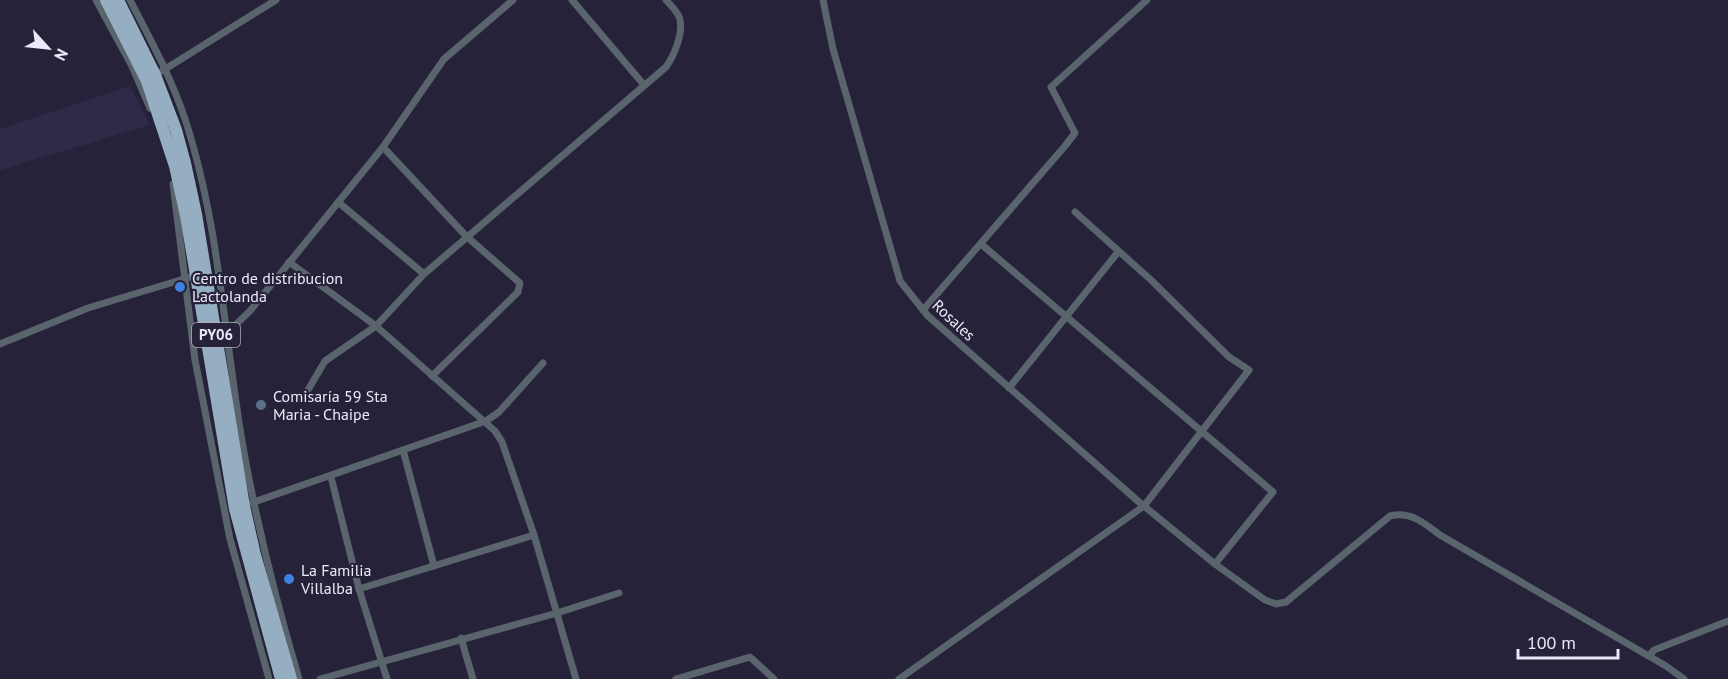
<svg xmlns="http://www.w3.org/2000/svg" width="1728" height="679" font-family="'PT Sans',sans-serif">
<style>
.built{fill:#302a48}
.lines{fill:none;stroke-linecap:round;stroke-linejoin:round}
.minor{stroke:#59646d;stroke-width:7}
.trunk{stroke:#96aec2;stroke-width:12}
.shop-dot{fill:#3f7fe0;stroke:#262239;stroke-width:2}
.service-dot{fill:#5c6f8a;stroke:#262239;stroke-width:2}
.labels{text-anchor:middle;stroke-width:4.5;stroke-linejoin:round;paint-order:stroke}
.shield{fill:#262239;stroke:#b0adbf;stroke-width:1.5}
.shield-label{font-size:15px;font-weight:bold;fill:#ebe9f9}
.poi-label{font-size:16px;fill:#ebe9f9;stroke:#262239;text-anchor:start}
.street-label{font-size:16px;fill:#ebe9f9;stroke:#262239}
</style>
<rect width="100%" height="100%" fill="#262239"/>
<path class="built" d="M 130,86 L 150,125 L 0,170 L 0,129 Z"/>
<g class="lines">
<g class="minor">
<path d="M 96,0 L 132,66 L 150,108"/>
<path d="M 130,0 C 150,39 171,77 185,119 C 219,223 224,334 242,441 C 256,521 276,601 299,679"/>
<path d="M 572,0 L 644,85"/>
<path d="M 823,0 L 833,49 L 900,281 L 928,316 L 1139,502 L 1215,564 L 1265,600 L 1276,604 L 1286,602 L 1390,516 C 1411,511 1424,523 1440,535 L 1666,666 L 1684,679"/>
<path d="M 162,71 L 276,0"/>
<path d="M 383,147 L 466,236 L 520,283 L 518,292 L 432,376"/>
<path d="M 173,184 L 195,360 L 230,539 L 269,679"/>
<path d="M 338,202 L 424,274"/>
<path d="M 981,244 L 1273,492 L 1215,564"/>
<path d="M 289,262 L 376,326 L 495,431 L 502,442 L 534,535 L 576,679"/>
<path d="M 923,310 L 1065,146 L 1075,133 L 1051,87 L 1147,0"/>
<path d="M 227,333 L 250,311 L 383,147 L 444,59 L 513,0"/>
<path d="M 0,344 L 88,308 L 197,275"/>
<path d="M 1009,388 L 1118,252"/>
<path d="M 305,395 L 325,361 L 376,326 L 424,274 L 666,67 C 674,56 683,34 680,20 C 679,12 671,6 666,0"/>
<path d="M 403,450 L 434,566"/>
<path d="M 331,477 L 359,589 L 387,679"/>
<path d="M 251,503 L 486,421 L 499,412 L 543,363"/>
<path d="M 359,589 L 534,535"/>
<path d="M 461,638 L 473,679"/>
<path d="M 1649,656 L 1654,650 L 1728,621"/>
<path d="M 320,679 L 557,613 L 619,593"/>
<path d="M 676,679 L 750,657 L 774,679"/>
<path d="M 899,679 L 1144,506 L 1249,370 L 1229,357 L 1151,280 L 1075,212"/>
</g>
<g class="trunk">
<path d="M 106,0 L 147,81 L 175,166 L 186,216 L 235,509 L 281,679"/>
<path d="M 118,0 L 155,75 L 176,130 L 185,163 L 196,214 L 244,506 L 255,555 L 291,679"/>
</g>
</g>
<g class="shop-dot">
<circle cx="180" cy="287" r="6"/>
<circle cx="289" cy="579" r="6"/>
</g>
<circle class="service-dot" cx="261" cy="405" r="6"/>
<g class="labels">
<rect class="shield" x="192" y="323" width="48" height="24" rx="4.5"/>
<g class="shield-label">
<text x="216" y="340">PY06</text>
</g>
<g class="poi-label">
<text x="192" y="284">Centro de distribucion<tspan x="192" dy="18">Lactolanda</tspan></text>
<text x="273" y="402">Comisaría 59 Sta<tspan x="273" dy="18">Maria - Chaipe</tspan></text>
<text x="301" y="576">La Familia<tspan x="301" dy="18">Villalba</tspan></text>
</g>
<g class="street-label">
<text transform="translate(954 320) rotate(43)" y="6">Rosales</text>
</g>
</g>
<g transform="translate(48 48) rotate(117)" stroke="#262239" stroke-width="4.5" paint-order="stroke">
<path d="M0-4.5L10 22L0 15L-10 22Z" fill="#ebe9f9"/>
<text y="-9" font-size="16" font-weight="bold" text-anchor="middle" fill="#ebe9f9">N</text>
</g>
<path d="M1518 649v9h100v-9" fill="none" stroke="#ebe9f9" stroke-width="3"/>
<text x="1527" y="649" font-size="18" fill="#ebe9f9" stroke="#262239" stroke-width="4.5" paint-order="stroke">100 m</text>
</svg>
